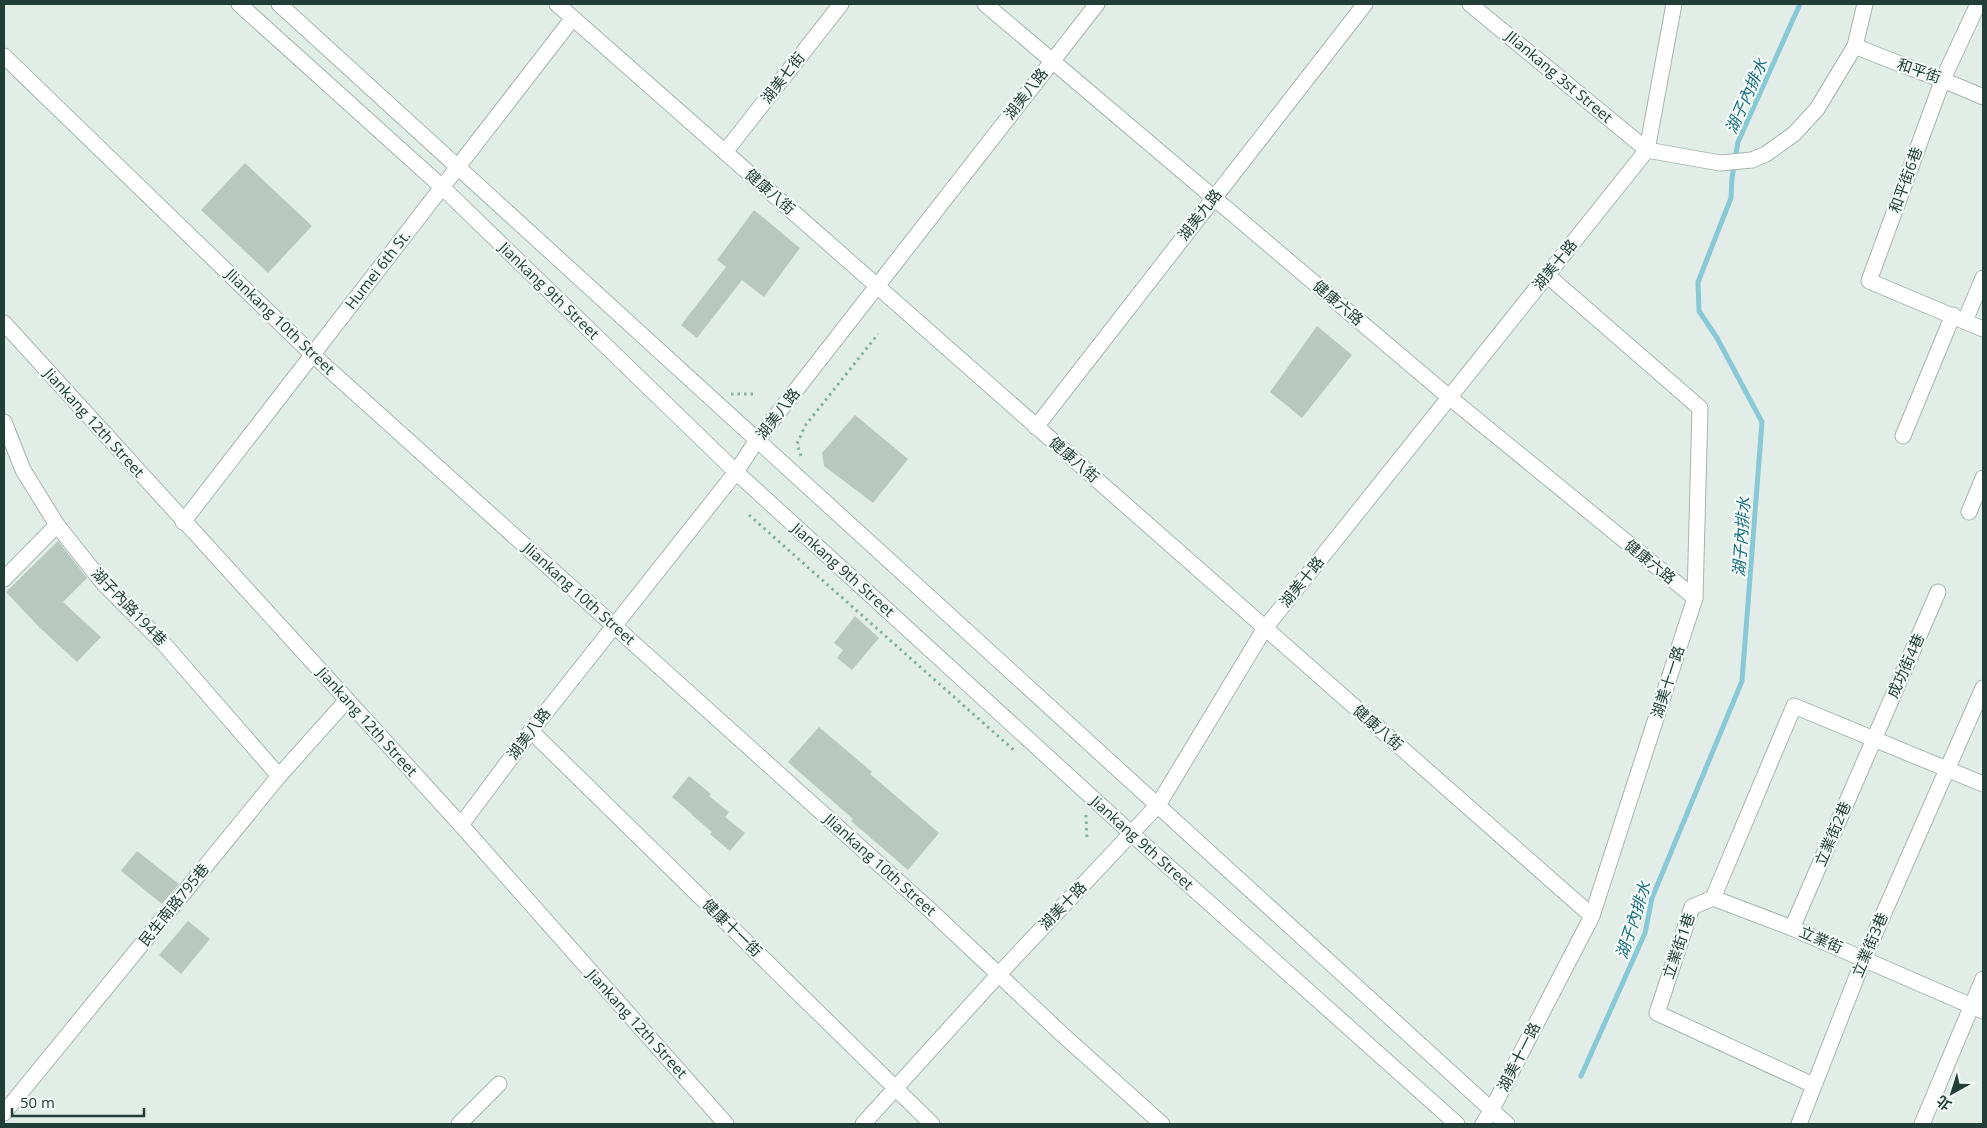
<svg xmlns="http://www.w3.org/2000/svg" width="1987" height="1128" font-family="'Open Sans','Noto Sans TC',sans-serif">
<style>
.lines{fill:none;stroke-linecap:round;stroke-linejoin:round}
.stream{stroke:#88c9d5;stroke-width:5}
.building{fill:#b8c8c1}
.minor-casing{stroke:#a5b5af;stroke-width:17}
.path{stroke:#81b2a3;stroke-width:3;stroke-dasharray:2.5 4;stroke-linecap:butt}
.minor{stroke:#fff;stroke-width:15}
.labels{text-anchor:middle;stroke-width:4.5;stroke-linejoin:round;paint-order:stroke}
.street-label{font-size:15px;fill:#213f37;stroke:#f3f9f6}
.water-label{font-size:16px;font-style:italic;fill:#186e7f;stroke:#f3f9f6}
</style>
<rect width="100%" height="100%" fill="#e3ede8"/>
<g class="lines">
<path class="stream" d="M 1581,1076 L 1645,933 L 1652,898 L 1742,681 L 1762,422 L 1717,338 L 1699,311 L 1698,282 L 1731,198 L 1732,178 L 1738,142 L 1800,4"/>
</g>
<g class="building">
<path d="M 245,163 L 312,226 L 268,273 L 201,210 Z"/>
<path d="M 754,210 L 800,248 L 764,297 L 742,280 L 697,338 L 681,325 L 726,267 L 717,260 Z"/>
<path d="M 1317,326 L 1352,355 L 1302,418 L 1270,392 Z"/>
<path d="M 855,415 L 908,459 L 873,503 L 824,466 L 822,453 Z"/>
<path d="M 58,541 L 87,578 L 63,602 L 101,637 L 77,662 L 39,627 L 6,592 Z"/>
<path d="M 855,616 L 879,638 L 852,670 L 837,658 L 843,650 L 834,643 Z"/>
<path d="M 819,727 L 872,772 L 870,774 L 939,833 L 908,870 L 851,821 L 853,819 L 788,762 Z"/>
<path d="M 689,776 L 711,794 L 709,796 L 729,812 L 725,817 L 745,833 L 730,851 L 710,834 L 712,832 L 692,815 L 692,814 L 672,797 Z"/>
<path d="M 137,851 L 179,884 L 162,904 L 121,871 Z"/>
<path d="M 188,921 L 210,939 L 181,974 L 159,955 Z"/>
</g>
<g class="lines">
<defs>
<g id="minor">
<path d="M 239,4 L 442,187 L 736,472 L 1132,834 L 1457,1124"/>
<path d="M 279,4 L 1507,1124"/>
<path d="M 557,4 L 1592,916"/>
<path d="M 985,4 L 1449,397 L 1695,598"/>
<path d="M 1470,4 L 1647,150 L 1720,163 L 1752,160 L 1766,154 L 1794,134 L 1817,109 L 1855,46 L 1865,4"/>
<path d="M 1978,4 L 1943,79 L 1869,281 L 1983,329"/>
<path d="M 1855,46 C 1897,64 1941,78 1983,97"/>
<path d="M 4,56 L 313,355 L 930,910 L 1064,1036 L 1162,1124"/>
<path d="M 725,152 L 841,4"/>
<path d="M 1965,321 L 1983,278"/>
<path d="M 4,323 L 461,825 L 726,1124"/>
<path d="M 4,422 L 23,470 L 57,525 L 104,584 L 164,644 L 279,776"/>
<path d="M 1036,427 L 1365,4"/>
<path d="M 1903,436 L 1953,315"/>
<path d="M 1969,512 L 1983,478"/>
<path d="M 183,522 L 573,18"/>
<path d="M 4,579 L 57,525"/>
<path d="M 531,731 L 932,1124"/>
<path d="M 461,825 L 531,731 L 736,472 L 757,440 L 1097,4"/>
<path d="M 1713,898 L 1792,928 L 1983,1011"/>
<path d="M 1792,928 L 1938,592"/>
<path d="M 1813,1085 L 1657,1013 L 1692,907 L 1713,898 L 1794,706 L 1983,784"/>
<path d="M 4,1113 L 279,776 L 347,700"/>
<path d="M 459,1124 L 499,1084"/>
<path d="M 863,1124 L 999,974 L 1158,805 L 1265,628 L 1647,150 L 1674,4"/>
<path d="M 1483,1124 L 1491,1111 L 1592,916 L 1695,598 L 1700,408 L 1547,275"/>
<path d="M 1799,1124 L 1864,958 L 1983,688"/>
<path d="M 1922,1124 L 1983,979"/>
</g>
</defs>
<use href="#minor" class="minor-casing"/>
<g class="path">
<path d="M 731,394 L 755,394"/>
<path d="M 801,456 L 797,444 L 805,426 L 878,334"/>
<path d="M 749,515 L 1016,752"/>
<path d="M 1086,815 L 1087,840"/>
</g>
<use href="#minor" class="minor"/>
</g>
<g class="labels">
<g class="street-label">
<text transform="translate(1919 71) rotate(19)" y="5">和平街</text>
<text transform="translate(1559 77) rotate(40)" y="5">Jliankang 3st Street</text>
<text transform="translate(783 78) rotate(-52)" y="5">湖美七街</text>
<text transform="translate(1026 94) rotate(-52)" y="5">湖美八路</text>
<text transform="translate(1906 180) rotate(-70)" y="5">和平街6巷</text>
<text transform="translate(770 192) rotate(41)" y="5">健康八街</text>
<text transform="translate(1200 215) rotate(-52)" y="5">湖美九路</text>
<text transform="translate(1555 265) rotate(-51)" y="5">湖美十路</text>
<text transform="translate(378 270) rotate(-52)" y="5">Humei 6th St.</text>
<text transform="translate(549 291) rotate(44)" y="5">Jiankang 9th Street</text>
<text transform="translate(1338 303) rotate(40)" y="5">健康六路</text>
<text transform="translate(280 322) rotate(44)" y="5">Jliankang 10th Street</text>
<text transform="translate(778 414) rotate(-52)" y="5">湖美八路</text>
<text transform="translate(94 423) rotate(48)" y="5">Jiankang 12th Street</text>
<text transform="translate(1074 460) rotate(41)" y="5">健康八街</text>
<text transform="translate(1650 562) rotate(39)" y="5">健康六路</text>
<text transform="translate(843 570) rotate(42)" y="5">Jiankang 9th Street</text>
<text transform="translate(1302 582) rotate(-51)" y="5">湖美十路</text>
<text transform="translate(579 594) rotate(42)" y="5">Jliankang 10th Street</text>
<text transform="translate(129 607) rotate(46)" y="5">湖子內路194巷</text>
<text transform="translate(1906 666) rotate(-66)" y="5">成功街4巷</text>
<text transform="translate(1668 682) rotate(-72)" y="5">湖美十一路</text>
<text transform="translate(367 722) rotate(48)" y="5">Jiankang 12th Street</text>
<text transform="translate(1378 728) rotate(41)" y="5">健康八街</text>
<text transform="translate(529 734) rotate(-53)" y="5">湖美八路</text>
<text transform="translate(1833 834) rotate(-67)" y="5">立業街2巷</text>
<text transform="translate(1142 843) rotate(42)" y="5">Jiankang 9th Street</text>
<text transform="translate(880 865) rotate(42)" y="5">Jliankang 10th Street</text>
<text transform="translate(174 905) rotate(-51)" y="5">民生南路795巷</text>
<text transform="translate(1063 906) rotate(-46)" y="5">湖美十路</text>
<text transform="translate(732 928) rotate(44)" y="5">健康十一街</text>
<text transform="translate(1821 940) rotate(23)" y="5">立業街</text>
<text transform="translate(1870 945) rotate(-67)" y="5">立業街3巷</text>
<text transform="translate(1679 946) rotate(-71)" y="5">立業街1巷</text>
<text transform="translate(637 1024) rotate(48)" y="5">Jiankang 12th Street</text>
<text transform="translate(1519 1057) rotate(-63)" y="5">湖美十一路</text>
</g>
<g class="water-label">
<text transform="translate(1746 96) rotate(-66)" y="6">湖子內排水</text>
<text transform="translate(1741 537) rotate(-86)" y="6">湖子內排水</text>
<text transform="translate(1633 920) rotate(-72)" y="6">湖子內排水</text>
</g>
</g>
<rect width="1987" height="1128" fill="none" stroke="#213f37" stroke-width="10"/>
<g transform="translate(1952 1093) rotate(219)" stroke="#f3f9f6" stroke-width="4" paint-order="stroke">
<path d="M0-4L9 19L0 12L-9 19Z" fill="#213f37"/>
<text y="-8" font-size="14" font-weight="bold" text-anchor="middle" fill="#213f37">北</text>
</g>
<path d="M12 1108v8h132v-8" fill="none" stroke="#213f37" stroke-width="2.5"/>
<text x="20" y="1108" font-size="15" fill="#213f37" stroke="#f3f9f6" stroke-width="4" paint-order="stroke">50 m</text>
</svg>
